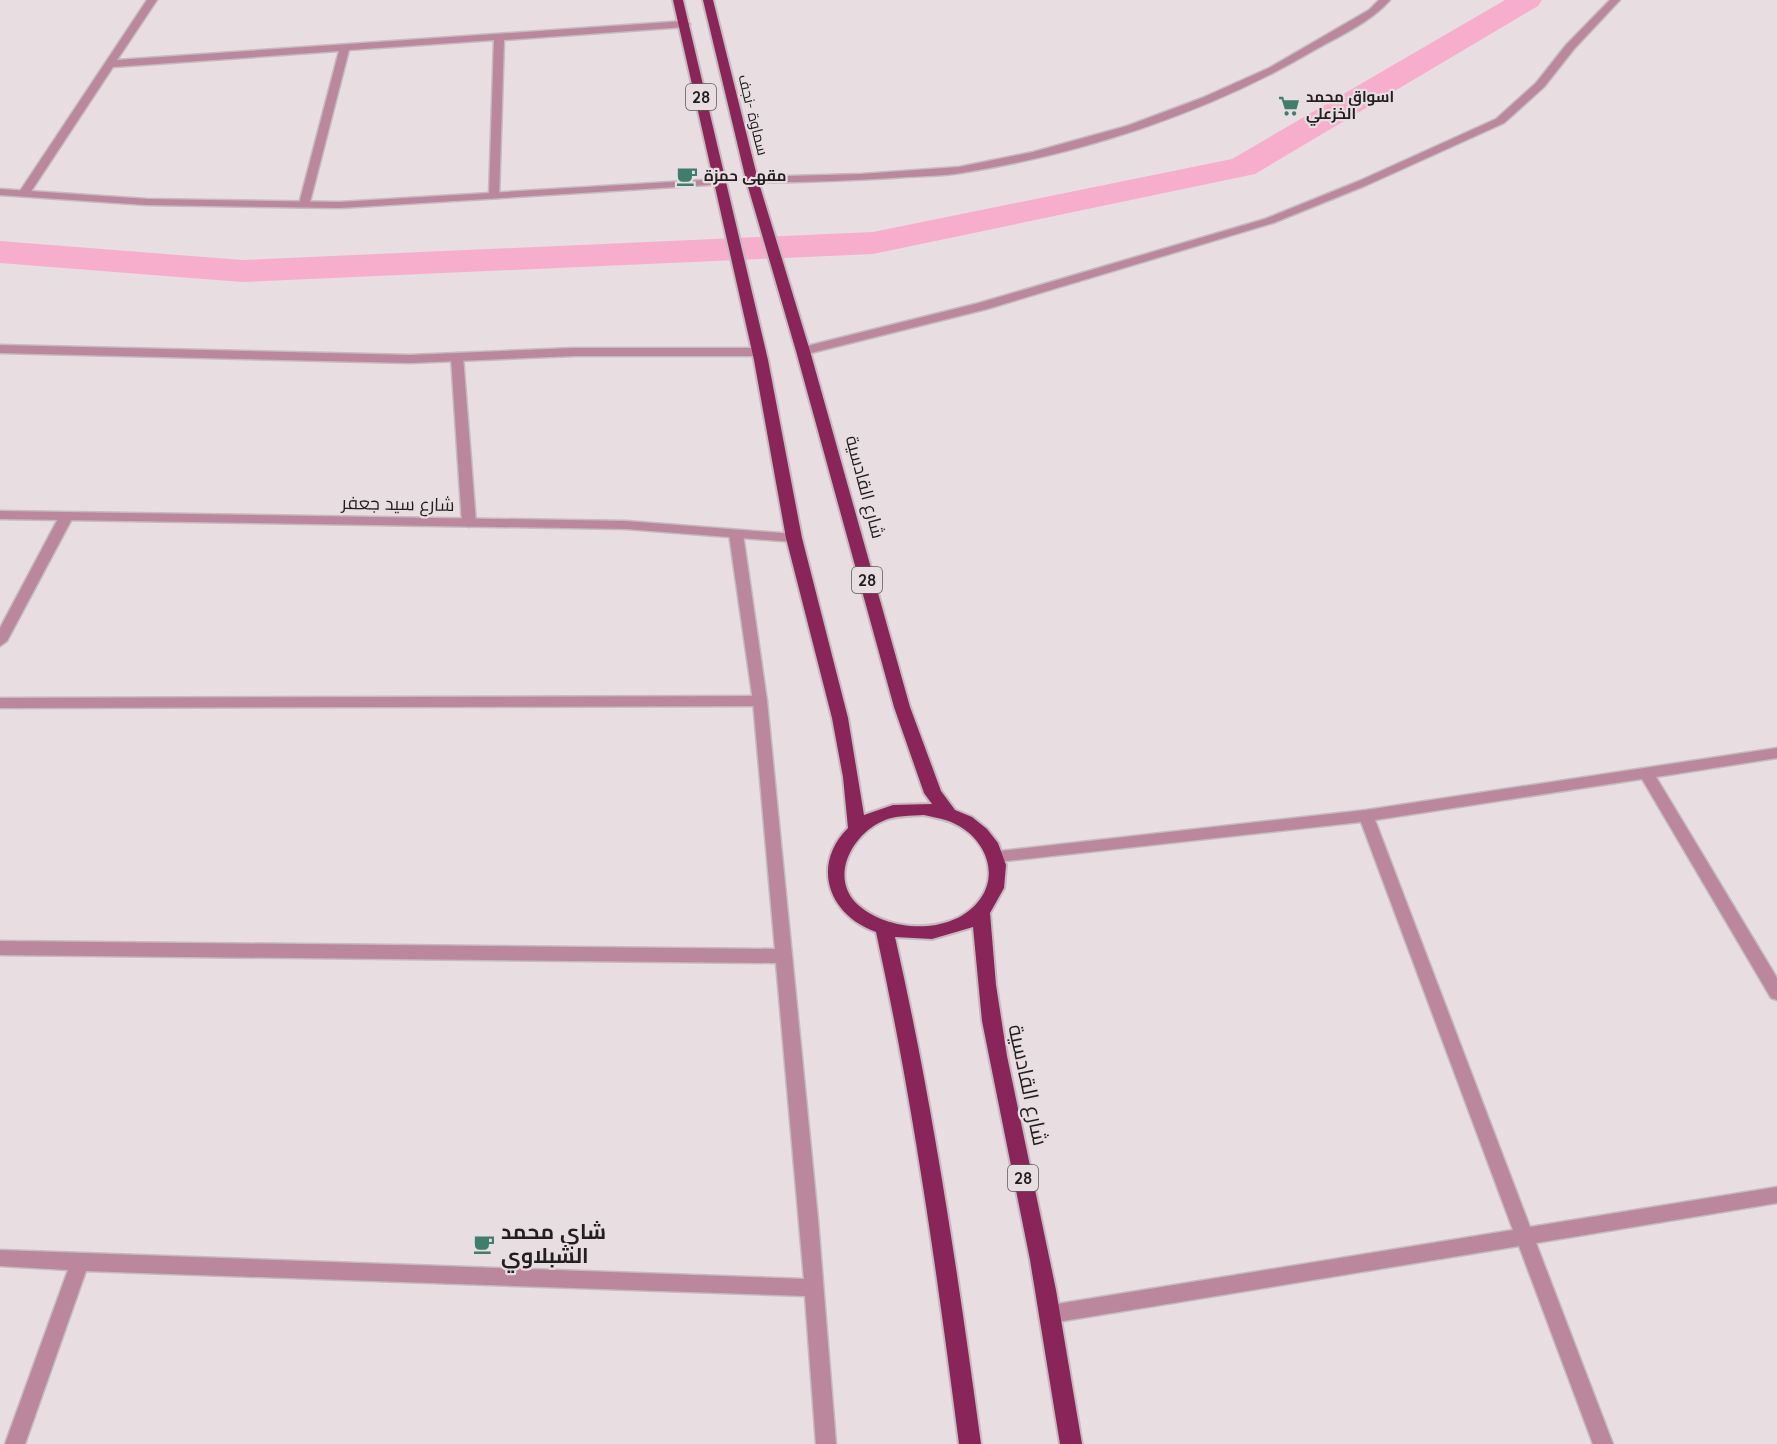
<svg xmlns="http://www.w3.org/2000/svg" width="1777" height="1444" font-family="Quicksand,Cairo,sans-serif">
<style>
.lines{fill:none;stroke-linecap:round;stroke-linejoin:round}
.canal{fill:#f7aecd;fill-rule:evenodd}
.minor-casing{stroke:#c5bbbe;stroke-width:3}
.tertiary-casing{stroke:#c5bbbe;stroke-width:3}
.trunk-casing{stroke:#c5bbbe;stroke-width:4}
.minor{fill:#bb879c;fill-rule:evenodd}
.tertiary{fill:#bb879c;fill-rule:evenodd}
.trunk{fill:#8a255a;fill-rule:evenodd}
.labels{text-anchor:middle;stroke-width:4.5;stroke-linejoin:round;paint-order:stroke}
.far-poi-label{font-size:15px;font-weight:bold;fill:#231f20;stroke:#e8dde1;text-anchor:start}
.far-street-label{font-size:15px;fill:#231f20;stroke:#e8dde1}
.shield{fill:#e8dde1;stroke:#5e585a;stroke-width:1.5}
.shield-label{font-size:16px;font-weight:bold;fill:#231f20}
.street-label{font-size:18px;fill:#231f20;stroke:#e8dde1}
.near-street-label{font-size:21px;fill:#231f20;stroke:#e8dde1}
.near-poi-label{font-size:21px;font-weight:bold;fill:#231f20;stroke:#e8dde1;text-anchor:start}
</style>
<rect width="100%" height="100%" fill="#e8dde1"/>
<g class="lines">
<path class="canal" d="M 1505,0 L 1542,0 L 1538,6 L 1255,174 L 873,254 L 242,282 L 0,263 L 0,241 L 242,260 L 873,232 L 1232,159 Z"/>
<defs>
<g id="minor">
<path d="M 147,0 L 157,0 L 117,60 L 685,21 L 690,24 L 685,27 L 504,40 L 499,198 L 491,198 L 489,196 L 494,40 L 349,50 L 309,206 L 305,207 L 299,204 L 339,51 L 113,67 L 28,196 L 20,196 L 18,194 Z"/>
<path d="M 1610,0 L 1620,0 L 1574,49 L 1544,87 L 1504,123 L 1367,185 L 1273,223 L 987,309 L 803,355 L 797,351 L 799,348 L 979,303 L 1265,219 L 1359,181 L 1496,119 L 1536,83 L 1566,45 Z"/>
<path d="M 457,353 L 463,357 L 476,523 L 469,527 L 462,523 L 451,357 Z"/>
<path d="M 66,513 L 73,517 L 7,641 L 0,646 L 0,628 L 59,517 Z"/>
<path d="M 736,530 L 743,534 L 767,701 L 818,1220 L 836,1444 L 816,1444 L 805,1296 L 86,1271 L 25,1444 L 5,1444 L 68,1270 L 0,1266 L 0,1250 L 804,1279 L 776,963 L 0,955 L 0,941 L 775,949 L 753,701 L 729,534 Z"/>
<path d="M 1777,748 L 1777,758 L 1656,777 L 1777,978 L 1777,1000 L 1771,998 L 1642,779 L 1375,820 L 1530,1227 L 1777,1187 L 1777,1203 L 1536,1243 L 1613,1444 L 1593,1444 L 1519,1246 L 1051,1323 L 1044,1320 L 1041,1314 L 1044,1308 L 1051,1305 L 1513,1230 L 1361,822 L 997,862 L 991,860 L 989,856 L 991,852 L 1366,810 Z"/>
</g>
<g id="tertiary">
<path d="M 1379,0 L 1390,0 C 1370,23 1337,37 1311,52 C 1207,113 1080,154 961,173 C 943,176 924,176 906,177 C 855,181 803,182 752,183 L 746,180 L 752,177 L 861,174 L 959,167 L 1033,152 L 1127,126 L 1202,98 L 1269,68 L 1369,10 Z"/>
<path d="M 720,179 L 724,180 L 724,184 L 340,208 L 147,205 L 0,195 L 0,189 L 147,199 L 340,202 Z"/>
<path d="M 0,345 L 410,355 L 574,348 L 758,348 L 764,352 L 758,356 L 574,356 L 410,363 L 0,353 Z"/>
<path d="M 0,511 L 626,521 L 794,534 L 801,538 L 794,542 L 626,529 L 0,519 Z"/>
<path d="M 760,696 L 767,701 L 760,706 L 0,708 L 0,698 Z"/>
</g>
<path id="trunk" d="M 673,0 L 683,0 L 768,360 L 802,538 L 848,718 L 864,815 L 893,805 L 932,804 L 924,793 L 894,707 L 796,351 L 746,180 L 703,0 L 713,0 L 758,180 L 810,351 L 910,707 L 941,791 L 955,810 L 972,817 L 987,829 L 998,843 L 1006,865 L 1004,888 L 990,913 L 996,985 L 1007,1056 L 1056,1290 L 1082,1444 L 1060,1444 L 1030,1260 L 982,1021 L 973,927 L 932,939 L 895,937 C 933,1104 958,1274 981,1444 L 959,1444 C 937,1272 913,1101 876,932 C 828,915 811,865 848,828 L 843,777 L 832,718 L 786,538 L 754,360 ZM 924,815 C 936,818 948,819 959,826 C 987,842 1000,877 977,903 C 949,936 886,932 856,903 C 829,875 854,833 883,821 C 895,815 911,816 924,815 Z"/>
</defs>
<use href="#minor" class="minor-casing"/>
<use href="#tertiary" class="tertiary-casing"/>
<use href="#trunk" class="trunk-casing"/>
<use href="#minor" class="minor"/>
<use href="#tertiary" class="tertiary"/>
<use href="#trunk" class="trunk"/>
</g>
<defs>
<symbol id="supermarket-bare" viewBox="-9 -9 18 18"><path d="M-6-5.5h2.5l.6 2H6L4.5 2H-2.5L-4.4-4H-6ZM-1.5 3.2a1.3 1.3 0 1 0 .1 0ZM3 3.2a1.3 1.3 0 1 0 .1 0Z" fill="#3f7e6c" stroke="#e8dde1" stroke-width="2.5" paint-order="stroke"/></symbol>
<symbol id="cafe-bare" viewBox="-9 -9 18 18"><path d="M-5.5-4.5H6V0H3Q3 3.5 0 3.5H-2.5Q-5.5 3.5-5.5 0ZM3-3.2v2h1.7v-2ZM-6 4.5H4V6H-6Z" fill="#3f7e6c" stroke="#e8dde1" stroke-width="2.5" paint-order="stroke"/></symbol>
</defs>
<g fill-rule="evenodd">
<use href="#supermarket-bare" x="1274" y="91" width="30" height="30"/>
<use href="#cafe-bare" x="672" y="161" width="30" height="30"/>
<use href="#cafe-bare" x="469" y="1229" width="30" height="30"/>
</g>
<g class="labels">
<g class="far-poi-label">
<text x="1306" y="102">اسواق محمد<tspan x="1306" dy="17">الخزعلي</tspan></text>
<text x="704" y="181">مقهى حمزة</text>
</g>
<g class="far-street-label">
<text transform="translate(753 115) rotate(76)" y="5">سماوة -نجف</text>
</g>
<g class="shield">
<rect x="686" y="84" width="30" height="26" rx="4.5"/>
<rect x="852" y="567" width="30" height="26" rx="4.5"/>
<rect x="1008" y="1165" width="30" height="26" rx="4.5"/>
</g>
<g class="shield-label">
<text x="701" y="103">28</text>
<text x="867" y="586">28</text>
<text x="1023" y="1184">28</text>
</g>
<g class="street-label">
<text transform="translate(865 487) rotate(75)" y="6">شارع القادسية</text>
<text transform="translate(398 504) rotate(1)" y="6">شارع سيد جعفر</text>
</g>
<g class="near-street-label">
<text transform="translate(1028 1085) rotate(78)" y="7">شارع القادسية</text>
</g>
<g class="near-poi-label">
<text x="501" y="1239">شاي محمد<tspan x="501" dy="24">الشبلاوي</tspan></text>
</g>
</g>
</svg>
